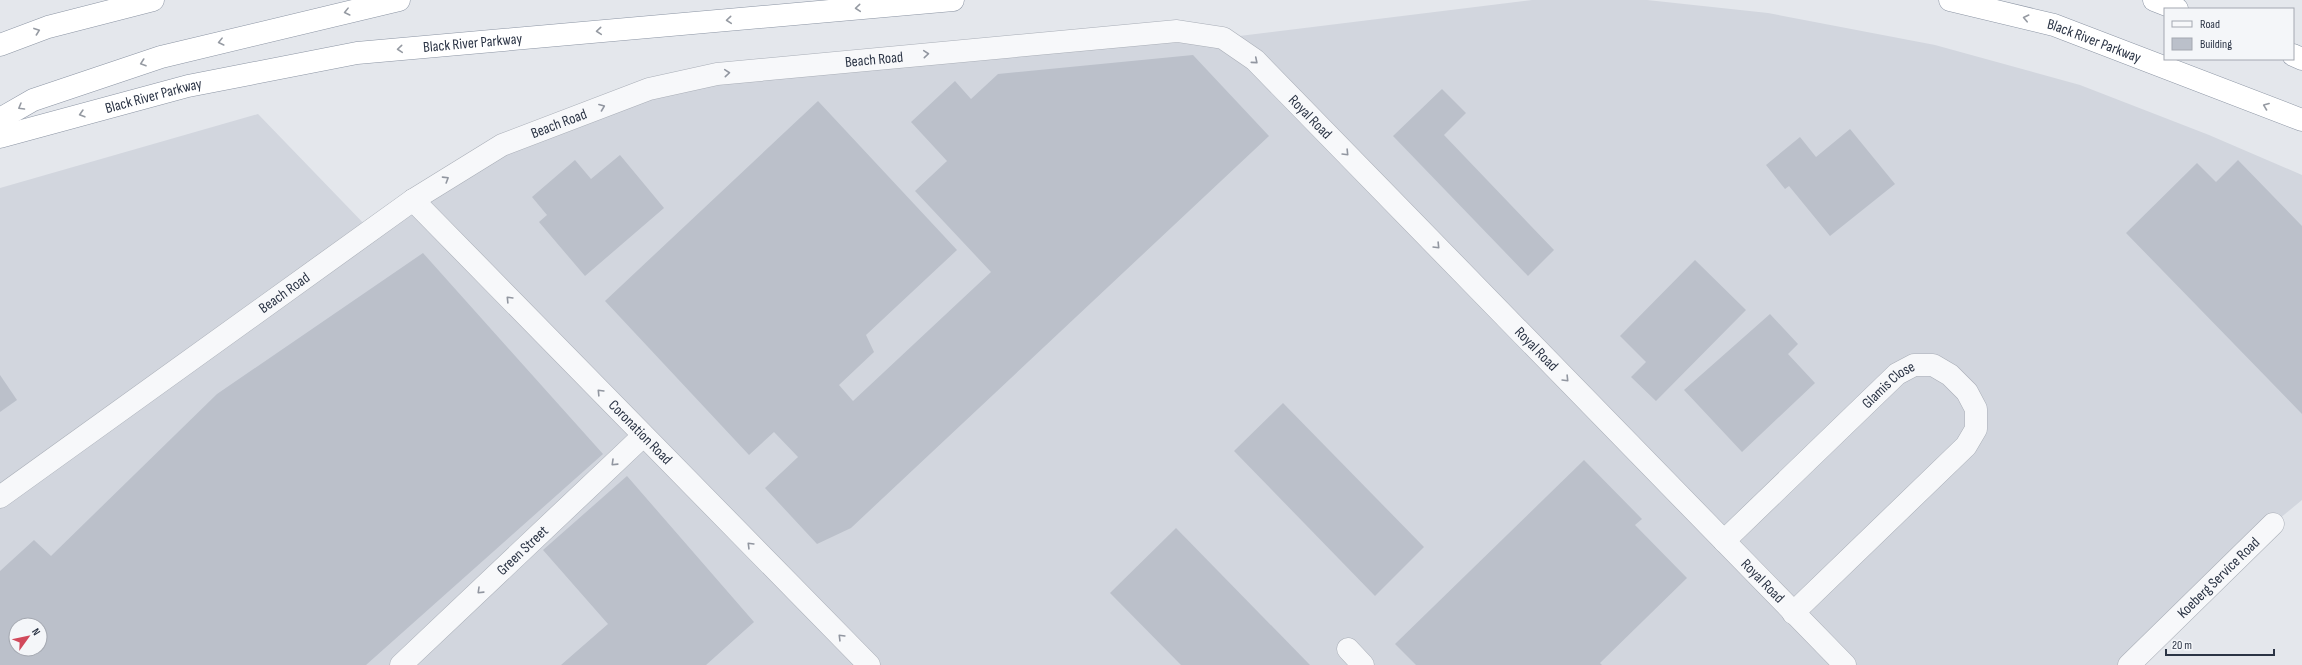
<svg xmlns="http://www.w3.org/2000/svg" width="2302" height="665" font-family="'Sofia Sans Condensed',sans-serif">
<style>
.built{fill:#d2d6de;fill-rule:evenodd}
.building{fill:#bbc0ca;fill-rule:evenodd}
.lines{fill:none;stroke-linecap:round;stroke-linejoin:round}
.street-casing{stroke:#a9aeb7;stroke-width:23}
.highway-casing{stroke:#8b94a3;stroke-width:23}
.street{stroke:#f7f8fa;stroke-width:22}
.highway{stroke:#fff;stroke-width:22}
.oneway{stroke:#959aa2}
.oneway2{stroke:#9196a0}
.labels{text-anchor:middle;stroke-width:3.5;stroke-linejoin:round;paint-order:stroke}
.street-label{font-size:15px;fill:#2b3445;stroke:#f4f6f9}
</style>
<rect width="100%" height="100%" fill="#e4e7ec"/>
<path class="built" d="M 1532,0 L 1647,0 L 1768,13 L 1935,45 L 2080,85 L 2209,135 L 2302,175 L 2302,500 L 2273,524 L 2129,665 L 0,665 L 0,188 L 258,114 L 370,230 L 502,145 L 717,74 L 1223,38 ZM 16,625 L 40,625 L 40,649 L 16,649 Z"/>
<g class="building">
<path d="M 1193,55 L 1269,136 L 851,528 L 817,544 L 765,488 L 798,457 L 774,432 L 749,455 L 605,301 L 818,101 L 957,250 L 866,335 L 874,352 L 839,385 L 853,401 L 991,272 L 915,191 L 947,161 L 911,122 L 955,81 L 971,99 L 998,74 Z"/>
<path d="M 1442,89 L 1466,113 L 1444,135 L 1554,250 L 1528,276 L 1393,136 Z"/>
<path d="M 1850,129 L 1895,184 L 1830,236 L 1789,186 L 1785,189 L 1766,165 L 1800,137 L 1816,157 Z"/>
<path d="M 620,155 L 664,208 L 585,276 L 539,222 L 547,215 L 532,197 L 575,160 L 591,179 Z"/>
<path d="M 2238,160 L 2302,226 L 2302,414 L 2126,233 L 2197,163 L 2216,182 Z"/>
<path d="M 423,253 L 603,454 L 366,665 L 0,665 L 0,571 L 34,540 L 51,556 L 217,394 ZM 16,625 L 40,625 L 40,649 L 16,649 Z"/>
<path d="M 1695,260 L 1746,310 L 1656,401 L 1631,377 L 1646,362 L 1620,336 Z"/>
<path d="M 1770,314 L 1798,344 L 1788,354 L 1815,383 L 1742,452 L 1684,390 Z"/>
<path d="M 0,375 L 17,400 L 0,412 Z"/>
<path d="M 1283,403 L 1424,547 L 1375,596 L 1234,451 Z"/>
<path d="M 1584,460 L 1642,519 L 1635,525 L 1687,578 L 1600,663 L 1602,665 L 1416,665 L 1395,644 Z"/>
<path d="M 627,476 L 754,622 L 706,665 L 561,665 L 608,624 L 543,550 Z"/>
<path d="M 1176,528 L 1310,665 L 1181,665 L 1110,593 Z"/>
</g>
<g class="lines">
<defs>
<g id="street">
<path id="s1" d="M 413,200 L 869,665"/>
<path id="s2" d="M 0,497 L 413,200 L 502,145 L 649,89 L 717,74 L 1177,31 L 1223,38 L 1255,60 L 1845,665"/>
<path id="s3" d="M 1724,541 L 1897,374 L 1914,365 L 1933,365 L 1950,375 L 1967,392 L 1976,409 L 1976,429 L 1966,446 L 1793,613"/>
<path d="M 1348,649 L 1363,665"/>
<path id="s4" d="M 401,665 L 643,436"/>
<path id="s5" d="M 2129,665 L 2273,524"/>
</g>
<g id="highway">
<path id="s6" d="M 1950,0 L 2054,25 L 2302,120"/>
<path d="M 2154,0 L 2177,9"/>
<path d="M 0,45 L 48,27 L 153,0"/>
<path d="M 2293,55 L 2302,59"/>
<path d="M 0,119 L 33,100 L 161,57 L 399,0"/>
<path id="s7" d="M 0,137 L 188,86 L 357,53 L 953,0"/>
</g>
</defs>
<use href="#street" class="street-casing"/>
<use href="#highway" class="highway-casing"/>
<use href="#street" class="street"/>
<use href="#highway" class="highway"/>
</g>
<defs><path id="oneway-chevron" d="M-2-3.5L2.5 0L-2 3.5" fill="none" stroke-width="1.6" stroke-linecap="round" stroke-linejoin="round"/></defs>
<g class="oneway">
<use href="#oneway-chevron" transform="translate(858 8) rotate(175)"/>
<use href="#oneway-chevron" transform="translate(347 12) rotate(166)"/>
<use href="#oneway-chevron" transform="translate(2026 18) rotate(-167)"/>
<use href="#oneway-chevron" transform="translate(729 20) rotate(175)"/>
<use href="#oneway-chevron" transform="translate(37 31) rotate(-20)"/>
<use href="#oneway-chevron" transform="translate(599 31) rotate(175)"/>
<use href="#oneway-chevron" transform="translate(221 42) rotate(166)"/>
<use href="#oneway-chevron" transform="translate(400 49) rotate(175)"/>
<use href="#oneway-chevron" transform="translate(143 63) rotate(161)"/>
<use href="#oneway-chevron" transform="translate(2266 106) rotate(-159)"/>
<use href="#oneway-chevron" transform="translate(21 107) rotate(150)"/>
<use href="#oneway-chevron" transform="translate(82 114) rotate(164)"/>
</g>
<g class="oneway2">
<use href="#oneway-chevron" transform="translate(926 54) rotate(-5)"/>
<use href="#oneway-chevron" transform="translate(1255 61) rotate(40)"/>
<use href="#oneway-chevron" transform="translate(727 73) rotate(-5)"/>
<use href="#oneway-chevron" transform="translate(602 107) rotate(-21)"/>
<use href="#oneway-chevron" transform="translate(1346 153) rotate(46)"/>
<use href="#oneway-chevron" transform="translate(446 179) rotate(-32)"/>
<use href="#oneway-chevron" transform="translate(1437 246) rotate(46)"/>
<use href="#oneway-chevron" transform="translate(509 299) rotate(-134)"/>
<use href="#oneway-chevron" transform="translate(1566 379) rotate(46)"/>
<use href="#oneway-chevron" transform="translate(600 392) rotate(-134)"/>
<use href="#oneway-chevron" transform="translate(614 463) rotate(136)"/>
<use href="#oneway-chevron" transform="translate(750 545) rotate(-135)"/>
<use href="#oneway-chevron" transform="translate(480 591) rotate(136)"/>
<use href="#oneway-chevron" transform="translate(841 637) rotate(-135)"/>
</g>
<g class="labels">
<g class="street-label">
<text dy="5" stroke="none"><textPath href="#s6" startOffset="150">Black River Parkway</textPath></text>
<text dy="5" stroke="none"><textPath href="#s7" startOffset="483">Black River Parkway</textPath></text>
<text dy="5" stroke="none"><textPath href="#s2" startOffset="998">Beach Road</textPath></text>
<text dy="5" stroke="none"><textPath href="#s7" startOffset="159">Black River Parkway</textPath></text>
<text dy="5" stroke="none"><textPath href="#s2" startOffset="1467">Royal Road</textPath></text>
<text dy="5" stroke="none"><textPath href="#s2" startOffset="674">Beach Road</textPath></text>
<text dy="5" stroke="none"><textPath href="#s2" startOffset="350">Beach Road</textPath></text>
<text dy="5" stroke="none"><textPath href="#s2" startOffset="1791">Royal Road</textPath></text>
<text dy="5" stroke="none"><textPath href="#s3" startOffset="227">Glamis Close</textPath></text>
<text dy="5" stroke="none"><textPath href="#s1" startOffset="325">Coronation Road</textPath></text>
<text dy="5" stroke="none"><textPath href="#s4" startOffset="167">Green Street</textPath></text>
<text dy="5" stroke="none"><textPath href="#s5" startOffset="125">Koeberg Service Road</textPath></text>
<text dy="5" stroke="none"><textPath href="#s2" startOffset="2115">Royal Road</textPath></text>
</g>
</g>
<rect x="2164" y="8" width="130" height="52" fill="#f4f6f9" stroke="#a4a8b1"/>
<rect x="2172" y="21" width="20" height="6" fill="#f7f8fa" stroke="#a4a8b1"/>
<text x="2200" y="28" font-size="12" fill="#2b3445">Road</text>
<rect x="2172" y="38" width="20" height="12" fill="#bbc0ca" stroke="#a4a8b1"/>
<text x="2200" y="48" font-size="12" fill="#2b3445">Building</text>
<g transform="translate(28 637) rotate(57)"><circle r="19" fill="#f4f6f9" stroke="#a4a8b1"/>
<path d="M0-3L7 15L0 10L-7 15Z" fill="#d1495b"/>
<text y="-6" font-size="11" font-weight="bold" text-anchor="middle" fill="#2b3445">N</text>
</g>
<path d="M2166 649v6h108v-6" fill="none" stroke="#2b3445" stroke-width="2"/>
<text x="2172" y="649" font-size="12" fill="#2b3445" stroke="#f4f6f9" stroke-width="3" paint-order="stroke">20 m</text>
</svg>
